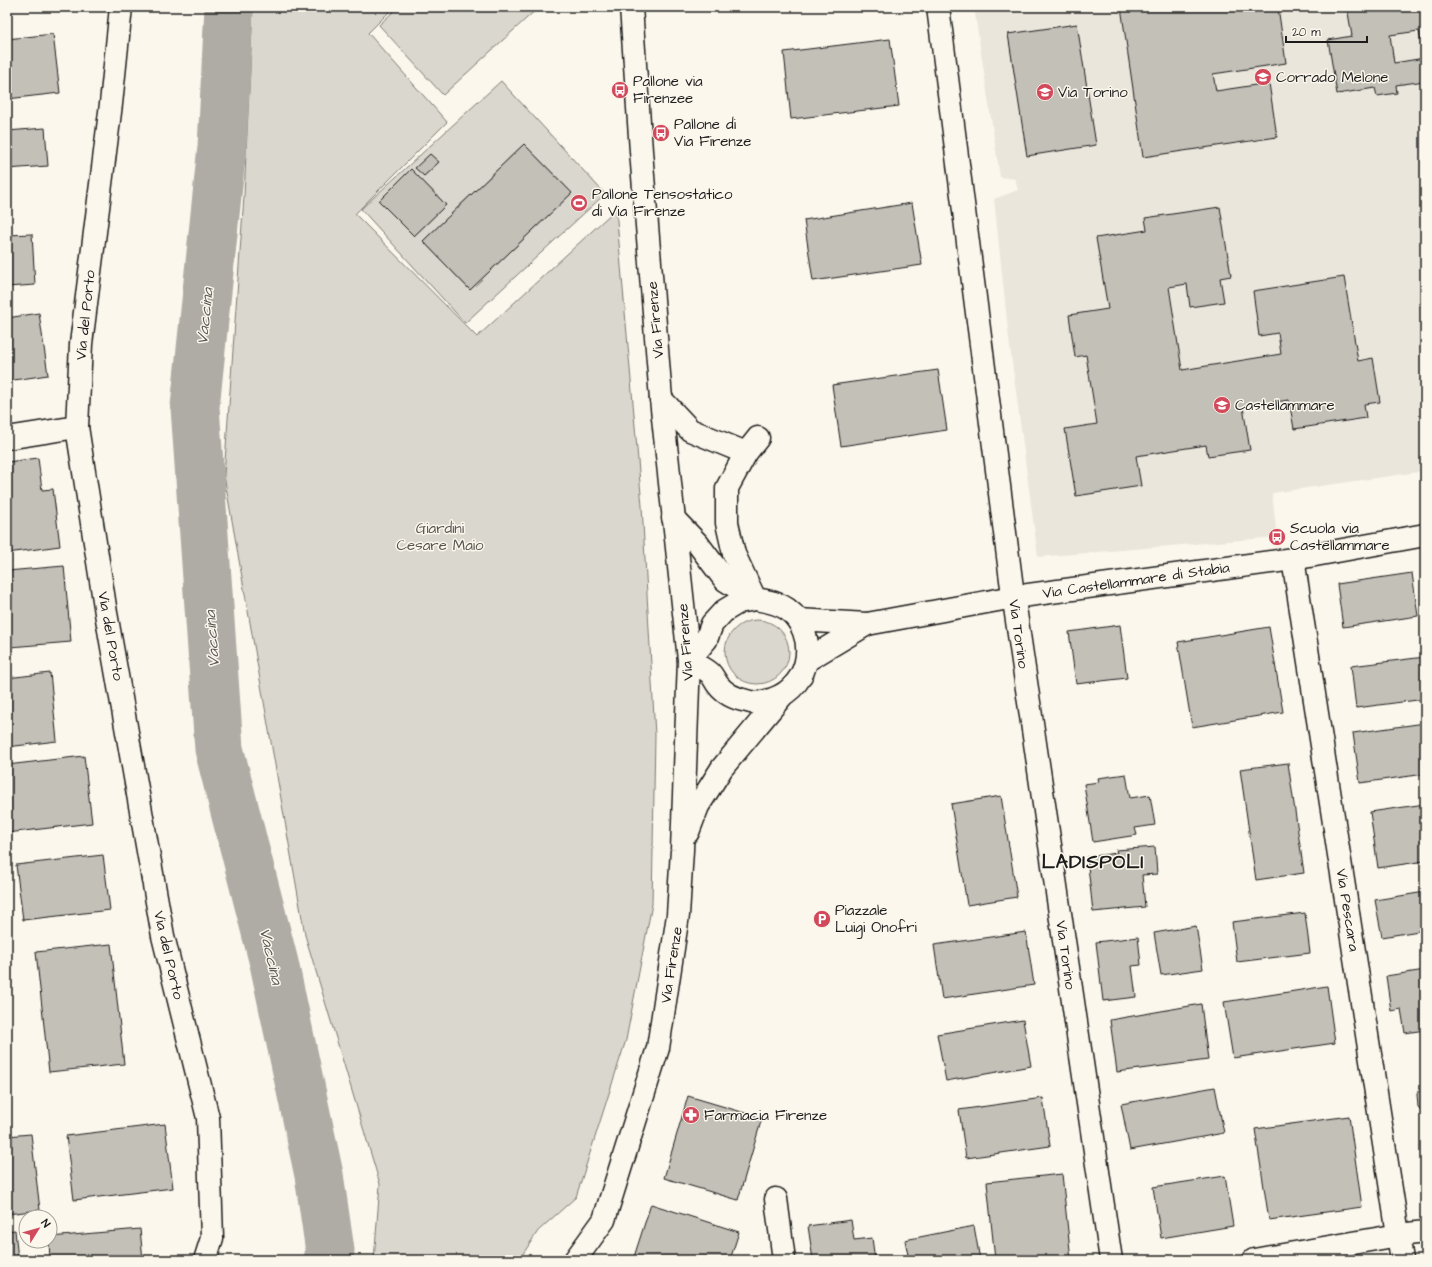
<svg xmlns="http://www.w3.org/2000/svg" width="1432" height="1267" font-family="'Architects Daughter',sans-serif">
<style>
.built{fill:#eae6dc}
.green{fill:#dad7ce;stroke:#7b7a75;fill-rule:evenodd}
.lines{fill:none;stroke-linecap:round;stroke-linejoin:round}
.river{stroke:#afaca5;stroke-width:49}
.building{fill:#c3c0b8;stroke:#1c1c1c;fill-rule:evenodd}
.minor-casing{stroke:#1c1c1c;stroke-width:25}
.minor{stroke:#fbf7ec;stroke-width:22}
.labels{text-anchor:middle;stroke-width:3;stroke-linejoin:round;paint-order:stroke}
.poi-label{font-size:15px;fill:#1c1c1c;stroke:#fbf7ec;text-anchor:start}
.street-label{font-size:15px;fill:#1c1c1c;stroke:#fbf7ec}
.park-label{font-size:15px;fill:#555451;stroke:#fbf7ec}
.water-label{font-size:16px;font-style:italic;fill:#575653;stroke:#fbf7ec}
.district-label{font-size:19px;font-weight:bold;letter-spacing:1px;fill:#1c1c1c;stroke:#fbf7ec}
</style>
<rect width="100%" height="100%" fill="#fbf7ec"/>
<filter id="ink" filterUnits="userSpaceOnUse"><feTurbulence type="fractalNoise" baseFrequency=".025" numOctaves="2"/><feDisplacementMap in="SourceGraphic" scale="8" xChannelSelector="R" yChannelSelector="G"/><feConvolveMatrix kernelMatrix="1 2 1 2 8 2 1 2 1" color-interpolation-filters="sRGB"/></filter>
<g filter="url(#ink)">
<path class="built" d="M 974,7 L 1425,7 L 1425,471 L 1272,493 L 1277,537 L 1038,557 L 1009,339 L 994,199 L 1018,190 L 1015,179 L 1000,177 Z"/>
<g class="green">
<path d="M 253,7 L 394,7 L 368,33 L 447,122 L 355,214 L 477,337 L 616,209 L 642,506 L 655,735 L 652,904 L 626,1040 L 576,1197 L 538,1231 L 519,1260 L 374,1260 L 380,1184 L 305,935 L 224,475 L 244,196 Z"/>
<path d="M 398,7 L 539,7 L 443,95 L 379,25 Z"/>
<path d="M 501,81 L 605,194 L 465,323 L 361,209 ZM 524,144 L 572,193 L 470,290 L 423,241 ZM 430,154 L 438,163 L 424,176 L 416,168 ZM 411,169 L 446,205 L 414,236 L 380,201 Z"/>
<circle cx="757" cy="652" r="32"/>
</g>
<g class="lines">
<path class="river" d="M 229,7 L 222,147 L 195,407 L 219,749 L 274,963 L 319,1175 L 330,1251 L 328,1260"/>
</g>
<g class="building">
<path d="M 1121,7 L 1278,7 L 1286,63 L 1213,74 L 1216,91 L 1269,83 L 1277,137 L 1143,157 Z"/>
<path d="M 1347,7 L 1425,7 L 1425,81 L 1396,85 L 1397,93 L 1377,96 L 1375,88 L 1337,94 L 1328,40 L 1352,36 ZM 1419,31 L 1424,58 L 1394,63 L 1390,35 Z"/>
<path d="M 1077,24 L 1096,145 L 1027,156 L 1008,34 Z"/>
<path d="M 53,34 L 60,93 L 7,99 L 7,39 Z"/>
<path d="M 890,39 L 899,106 L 791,119 L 784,52 Z"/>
<path d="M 45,128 L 48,166 L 7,169 L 7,131 Z"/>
<path d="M 524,144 L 572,193 L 470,290 L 423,241 Z"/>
<path d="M 430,154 L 439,162 L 424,176 L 415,168 Z"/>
<path d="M 411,169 L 446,205 L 414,236 L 379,201 Z"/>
<path d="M 912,203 L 922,265 L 813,281 L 804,220 Z"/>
<path d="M 1220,207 L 1231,276 L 1220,278 L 1224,302 L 1190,307 L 1187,284 L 1169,287 L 1182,370 L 1281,354 L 1278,333 L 1259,336 L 1253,291 L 1344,277 L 1358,361 L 1373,358 L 1380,402 L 1364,404 L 1366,418 L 1294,429 L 1289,400 L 1243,407 L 1250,450 L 1208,456 L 1206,445 L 1136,456 L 1141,486 L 1076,496 L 1065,429 L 1097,424 L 1086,355 L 1075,357 L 1069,315 L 1108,309 L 1096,238 L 1147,230 L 1145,218 Z"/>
<path d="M 32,234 L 35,285 L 7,287 L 7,235 Z"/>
<path d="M 39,313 L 48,375 L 7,381 L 7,318 Z"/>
<path d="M 938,370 L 947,430 L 841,446 L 832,385 Z"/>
<path d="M 38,458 L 42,490 L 53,489 L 60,546 L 7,553 L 7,462 Z"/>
<path d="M 64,566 L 71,642 L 10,647 L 7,611 L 7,571 Z"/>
<path d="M 1412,573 L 1418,616 L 1343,627 L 1337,584 Z"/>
<path d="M 1120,625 L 1127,678 L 1076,684 L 1069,632 Z"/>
<path d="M 1269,627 L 1283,712 L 1192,727 L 1178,642 Z"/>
<path d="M 1425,657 L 1425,699 L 1356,708 L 1351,666 Z"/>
<path d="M 50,673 L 57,741 L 7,747 L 7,678 Z"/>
<path d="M 1425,723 L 1425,774 L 1360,783 L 1353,733 Z"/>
<path d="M 84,756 L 92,823 L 7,833 L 7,765 Z"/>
<path d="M 1288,763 L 1304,873 L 1256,880 L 1240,769 Z"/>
<path d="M 1126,774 L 1130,798 L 1150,795 L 1155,825 L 1135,828 L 1137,835 L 1093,842 L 1084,784 L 1099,782 L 1098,778 Z"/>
<path d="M 1001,796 L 1017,897 L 967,905 L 951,804 Z"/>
<path d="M 1425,804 L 1425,861 L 1378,868 L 1370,812 Z"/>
<path d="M 1155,847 L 1157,874 L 1142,875 L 1145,907 L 1093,912 L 1087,857 L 1117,853 L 1116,850 Z"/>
<path d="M 103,855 L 110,910 L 23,920 L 16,865 Z"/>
<path d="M 1425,892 L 1425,930 L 1382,937 L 1375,900 Z"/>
<path d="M 1305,913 L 1310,953 L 1237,962 L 1232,922 Z"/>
<path d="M 1196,926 L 1203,969 L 1161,975 L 1154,933 Z"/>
<path d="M 1026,932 L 1034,985 L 942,999 L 934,945 Z"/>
<path d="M 1138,937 L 1141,965 L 1132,966 L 1136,997 L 1103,1001 L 1096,942 Z"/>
<path d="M 111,944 L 124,1064 L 49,1072 L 36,952 Z"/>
<path d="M 1425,970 L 1425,1030 L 1405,1033 L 1401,1009 L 1391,1011 L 1386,976 Z"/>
<path d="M 1327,986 L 1335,1043 L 1233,1058 L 1224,1002 Z"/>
<path d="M 1201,1004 L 1208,1060 L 1117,1072 L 1110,1020 Z"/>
<path d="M 1023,1020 L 1031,1066 L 946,1081 L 937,1034 Z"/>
<path d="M 1425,1083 L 1425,1114 L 1418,1107 L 1417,1094 Z"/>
<path d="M 1215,1087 L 1224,1133 L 1130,1150 L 1121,1104 Z"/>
<path d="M 688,1096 L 762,1118 L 738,1200 L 664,1178 Z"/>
<path d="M 1043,1098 L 1050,1146 L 966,1158 L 959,1110 Z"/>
<path d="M 1349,1116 L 1362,1207 L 1269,1220 L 1255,1129 Z"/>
<path d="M 165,1124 L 173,1188 L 74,1200 L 66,1136 Z"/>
<path d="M 31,1134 L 40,1210 L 7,1214 L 7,1136 Z"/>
<path d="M 1062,1174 L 1071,1260 L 995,1260 L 987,1182 Z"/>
<path d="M 1225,1176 L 1233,1226 L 1161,1238 L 1153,1187 Z"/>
<path d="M 651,1204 L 739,1232 L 730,1260 L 633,1260 Z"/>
<path d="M 851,1220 L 854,1240 L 872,1238 L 875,1260 L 813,1260 L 808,1226 Z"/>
<path d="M 974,1226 L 980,1260 L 909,1260 L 905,1240 Z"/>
<path d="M 140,1229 L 143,1260 L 50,1260 L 49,1241 L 50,1241 L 50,1237 Z"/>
<path d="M 15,1230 L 18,1260 L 7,1260 L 7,1231 Z"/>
</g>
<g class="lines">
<defs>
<g id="minor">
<path d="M 121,7 L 111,104 L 81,344 L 77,427 L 106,613 L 163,936 L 208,1118 L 212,1238 L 205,1260"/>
<path d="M 938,7 L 1011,580 L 1111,1260"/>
<path d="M 661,399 L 690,430 L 746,453"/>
<path d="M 7,438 L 77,427"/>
<path d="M 673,518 L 698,544 L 725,580 L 755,599"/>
<path d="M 1293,559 L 1402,1260"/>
<path d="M 755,599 C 766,601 777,602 787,609 C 819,633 812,686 773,699 C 765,702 755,704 747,701 C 736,699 725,694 718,685 C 715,681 713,676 710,673 C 704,668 695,664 689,660 L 706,640 L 712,624 L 724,611 L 739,602 Z"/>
<path d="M 755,599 L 734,554 L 727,523 L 727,488 L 746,453 L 758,438"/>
<path d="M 798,620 L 867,624 L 1014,597 L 1293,559 L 1425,535"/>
<path d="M 807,660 L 867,624"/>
<path d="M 688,832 L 698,806 L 722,768 L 781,697"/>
<path d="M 776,1199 L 784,1260"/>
<path d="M 575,1260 L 604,1220 L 658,1048 L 678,915 L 682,850 L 689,660 L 661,399 L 641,151 L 631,7"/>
<path d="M 1254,1260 L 1399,1235 L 1425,1232"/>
</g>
</defs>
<use href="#minor" class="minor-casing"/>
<use href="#minor" class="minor"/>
</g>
</g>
<defs>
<symbol id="university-disc" viewBox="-11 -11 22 22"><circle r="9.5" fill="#d1495b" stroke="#fbf7ec"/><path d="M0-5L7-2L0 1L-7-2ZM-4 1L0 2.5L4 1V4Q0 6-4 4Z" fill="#fff"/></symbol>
<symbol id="bus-disc" viewBox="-11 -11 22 22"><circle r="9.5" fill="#d1495b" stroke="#fbf7ec"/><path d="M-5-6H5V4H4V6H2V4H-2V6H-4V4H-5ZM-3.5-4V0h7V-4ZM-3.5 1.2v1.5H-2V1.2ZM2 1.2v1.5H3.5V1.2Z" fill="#fff"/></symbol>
<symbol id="school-disc" viewBox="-11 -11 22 22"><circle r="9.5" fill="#d1495b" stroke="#fbf7ec"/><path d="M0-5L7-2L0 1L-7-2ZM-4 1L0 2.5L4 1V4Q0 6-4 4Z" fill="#fff"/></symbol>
<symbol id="stadium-disc" viewBox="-11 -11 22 22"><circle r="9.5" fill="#d1495b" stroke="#fbf7ec"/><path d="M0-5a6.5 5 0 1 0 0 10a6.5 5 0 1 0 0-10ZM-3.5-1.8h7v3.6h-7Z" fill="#fff"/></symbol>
<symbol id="parking-disc" viewBox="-11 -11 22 22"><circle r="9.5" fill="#d1495b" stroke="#fbf7ec"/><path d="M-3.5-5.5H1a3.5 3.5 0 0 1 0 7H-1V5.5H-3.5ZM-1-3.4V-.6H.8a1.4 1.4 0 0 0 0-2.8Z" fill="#fff"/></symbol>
<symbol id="pharmacy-disc" viewBox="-11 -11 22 22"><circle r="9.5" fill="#d1495b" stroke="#fbf7ec"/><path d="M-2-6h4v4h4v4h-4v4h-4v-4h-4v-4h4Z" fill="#fff"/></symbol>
</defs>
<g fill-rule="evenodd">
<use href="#university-disc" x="1253" y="67" width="20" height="20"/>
<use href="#bus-disc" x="610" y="80" width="20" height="20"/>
<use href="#school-disc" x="1035" y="82" width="20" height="20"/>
<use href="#bus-disc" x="651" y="123" width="20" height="20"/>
<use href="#stadium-disc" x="569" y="193" width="20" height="20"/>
<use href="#school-disc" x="1212" y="395" width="20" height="20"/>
<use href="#bus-disc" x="1267" y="527" width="20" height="20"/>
<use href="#parking-disc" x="812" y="909" width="20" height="20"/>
<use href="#pharmacy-disc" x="681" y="1105" width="20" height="20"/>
</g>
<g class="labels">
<g class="poi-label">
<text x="1276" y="82">Corrado Melone</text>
<text x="633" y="86">Pallone via<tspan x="633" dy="17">Firenzee</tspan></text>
<text x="1058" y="97">Via Torino</text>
<text x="674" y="129">Pallone di<tspan x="674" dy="17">Via Firenze</tspan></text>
<text x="592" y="199">Pallone Tensostatico<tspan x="592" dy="17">di Via Firenze</tspan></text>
<text x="1235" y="410">Castellammare</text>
<text x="1290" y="533">Scuola via<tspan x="1290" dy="17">Castellammare</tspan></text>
<text x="835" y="915">Piazzale<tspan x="835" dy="17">Luigi Onofri</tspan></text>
<text x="704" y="1120">Farmacia Firenze</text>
</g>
<g class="street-label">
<text transform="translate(85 315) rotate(-84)" y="5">Via del Porto</text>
<text transform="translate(655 320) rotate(-95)" y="5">Via Firenze</text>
<text transform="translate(1136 580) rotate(-8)" y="5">Via Castellammare di Stabia</text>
<text transform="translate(1019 634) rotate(82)" y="5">Via Torino</text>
<text transform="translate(111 636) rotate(80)" y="5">Via del Porto</text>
<text transform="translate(685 642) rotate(-94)" y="5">Via Firenze</text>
<text transform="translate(1348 910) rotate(81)" y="5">Via Pescara</text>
<text transform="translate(169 955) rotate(77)" y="5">Via del Porto</text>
<text transform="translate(1066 955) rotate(82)" y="5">Via Torino</text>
<text transform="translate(671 965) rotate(-81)" y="5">Via Firenze</text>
</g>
<g class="park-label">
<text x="440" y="533">Giardini<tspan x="440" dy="17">Cesare Maio</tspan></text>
</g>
<g class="water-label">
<text transform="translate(204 316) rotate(-84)" y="6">Vaccina</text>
<text transform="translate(211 639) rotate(-94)" y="6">Vaccina</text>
<text transform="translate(272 956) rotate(77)" y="6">Vaccina</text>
</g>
<g class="district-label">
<text x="1093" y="868">LADISPOLI</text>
</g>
</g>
<rect width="1432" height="1267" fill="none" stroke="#fbf7ec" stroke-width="24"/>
<rect x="12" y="12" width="1408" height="1243" fill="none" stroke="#1c1c1c" stroke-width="1.5" filter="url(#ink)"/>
<g transform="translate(38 1229) rotate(53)"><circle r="19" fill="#fbf7ec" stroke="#a29f99"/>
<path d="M0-3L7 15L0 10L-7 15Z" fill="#d1495b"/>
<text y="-6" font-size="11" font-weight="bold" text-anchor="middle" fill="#1c1c1c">N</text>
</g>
<path d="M1286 36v6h81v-6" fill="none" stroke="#1c1c1c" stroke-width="2"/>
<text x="1292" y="36" font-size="12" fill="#1c1c1c" stroke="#fbf7ec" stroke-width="3" paint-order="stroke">20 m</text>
</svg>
